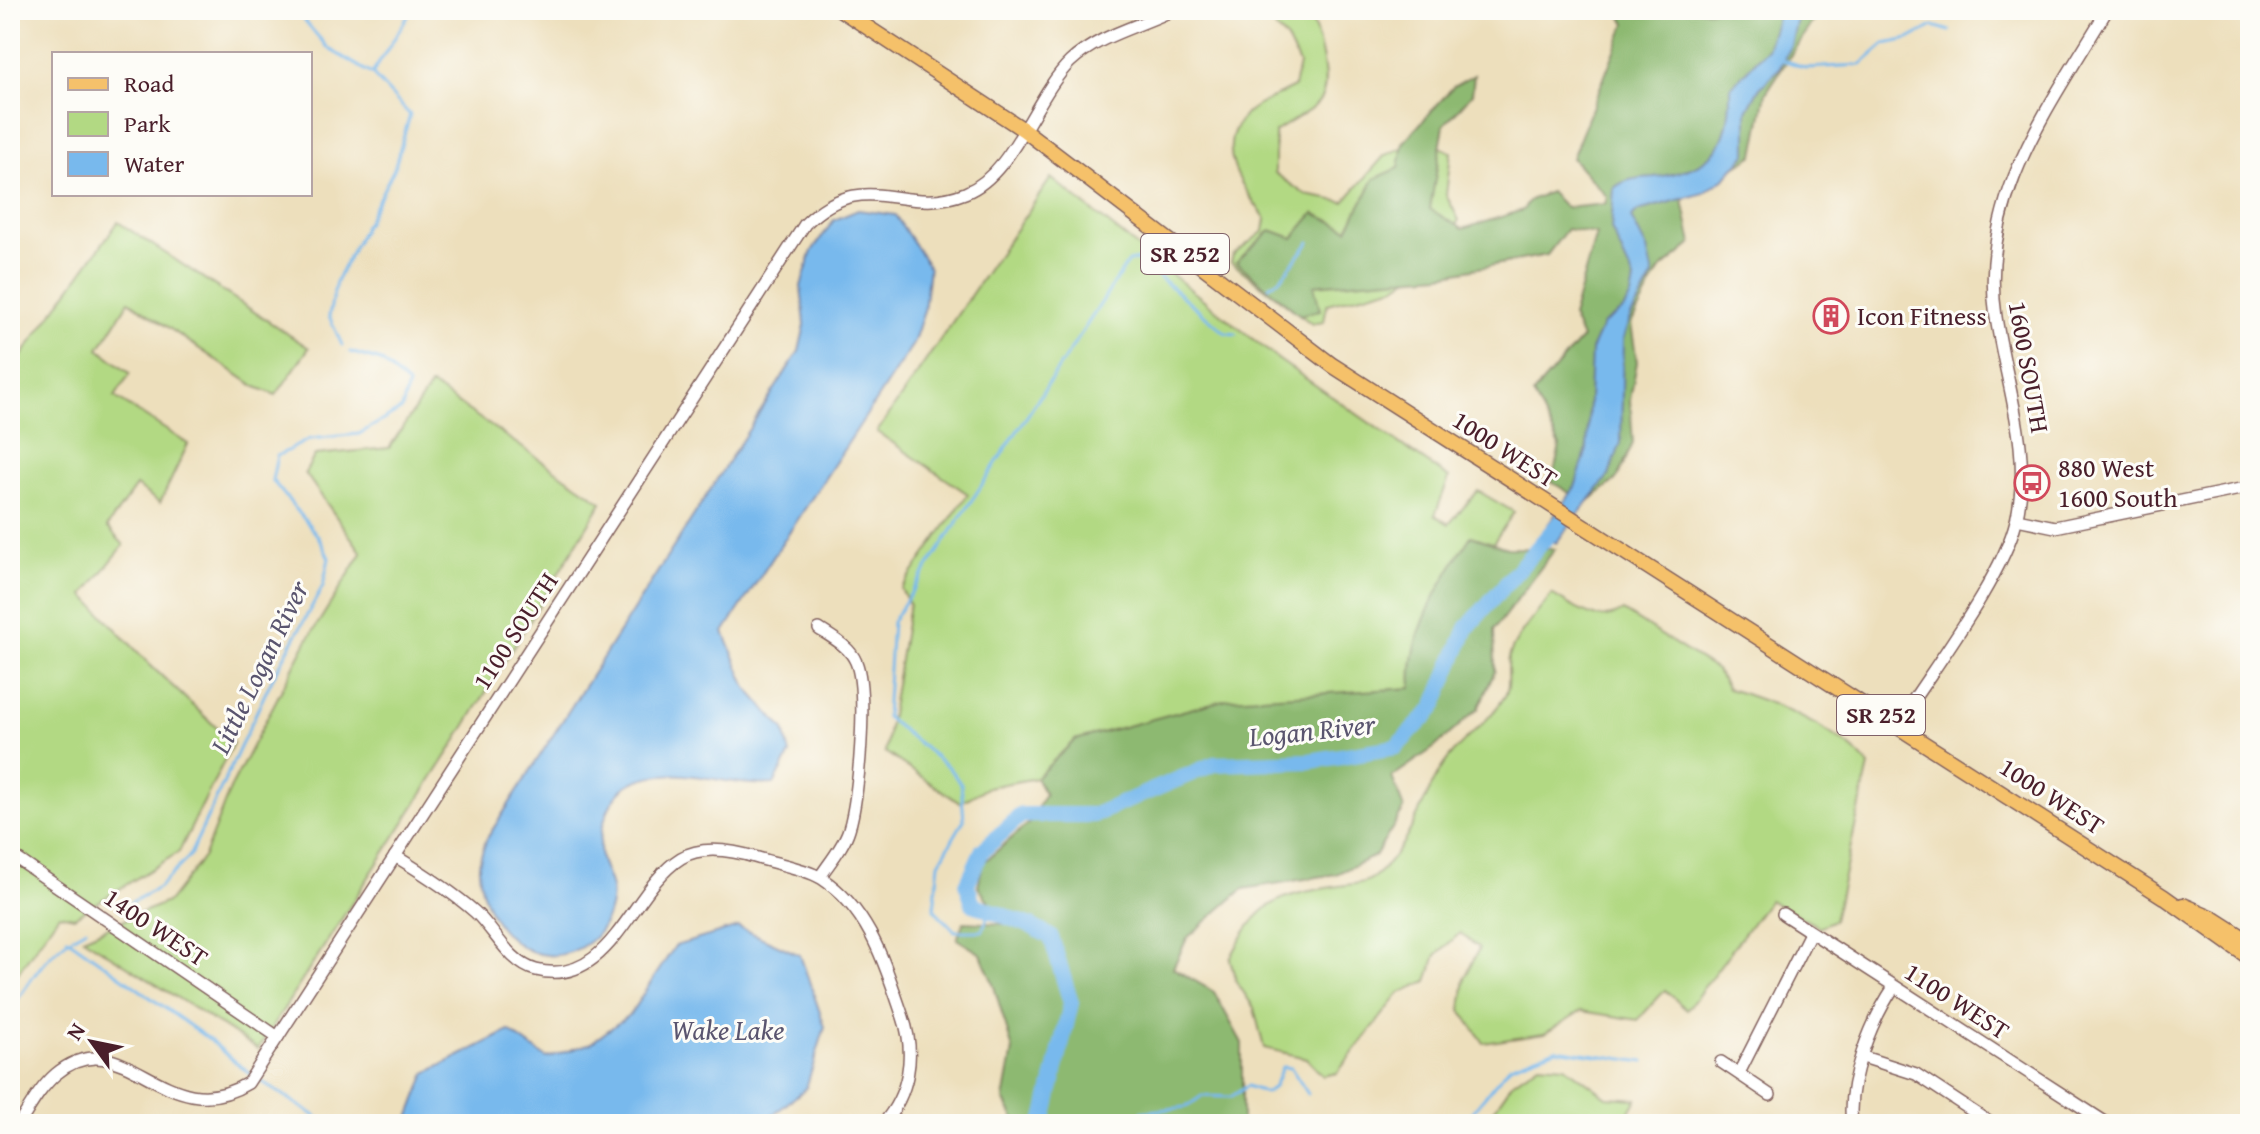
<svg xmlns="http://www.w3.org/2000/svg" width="2260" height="1134" font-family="'Gentium Book Plus',serif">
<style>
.green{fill:#b2d983;stroke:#7e7c57;stroke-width:2}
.forest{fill:#8db971;stroke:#6c6c4e;stroke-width:2}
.water{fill:#78b9ed;stroke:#616c8c;stroke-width:2}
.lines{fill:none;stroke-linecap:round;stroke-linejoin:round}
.stream{stroke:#78b9ed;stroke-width:3}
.river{stroke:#78b9ed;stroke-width:16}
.minor-casing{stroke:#83625e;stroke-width:14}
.major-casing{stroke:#83625e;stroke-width:17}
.minor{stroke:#fff;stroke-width:11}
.major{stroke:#f5c16b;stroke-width:14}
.labels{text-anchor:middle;stroke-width:6;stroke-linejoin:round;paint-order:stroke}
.shield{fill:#fdfcf7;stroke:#806168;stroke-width:2}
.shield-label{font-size:24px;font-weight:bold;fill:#4a1f2b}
.poi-label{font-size:26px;fill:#4a1f2b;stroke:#fdfcf7;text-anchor:start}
.street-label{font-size:26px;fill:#4a1f2b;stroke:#fdfcf7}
.water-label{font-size:28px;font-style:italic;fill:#5a556f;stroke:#fdfcf7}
</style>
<rect width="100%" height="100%" fill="#fdfcf7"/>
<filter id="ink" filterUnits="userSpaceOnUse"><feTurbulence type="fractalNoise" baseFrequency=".0125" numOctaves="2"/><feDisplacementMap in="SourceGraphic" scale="16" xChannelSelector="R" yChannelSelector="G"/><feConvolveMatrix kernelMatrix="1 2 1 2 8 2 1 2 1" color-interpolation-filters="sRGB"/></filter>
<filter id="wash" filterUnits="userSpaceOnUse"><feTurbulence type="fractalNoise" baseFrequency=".006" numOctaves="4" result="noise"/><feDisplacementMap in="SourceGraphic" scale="32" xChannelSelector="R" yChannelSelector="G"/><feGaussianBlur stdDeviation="1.8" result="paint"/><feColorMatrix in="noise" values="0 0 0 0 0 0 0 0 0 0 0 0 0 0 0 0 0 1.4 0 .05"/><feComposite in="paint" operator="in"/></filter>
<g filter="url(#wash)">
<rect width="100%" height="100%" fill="#eddfbc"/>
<g class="green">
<path d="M 1262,10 L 1305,10 C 1315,23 1317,35 1321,51 C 1333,107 1318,103 1275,132 L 1275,173 L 1306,195 L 1344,202 L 1385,155 L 1424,139 L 1451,152 L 1446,195 L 1459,220 L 1437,257 L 1396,286 L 1327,304 L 1324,322 L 1312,324 L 1231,262 L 1233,255 L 1264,231 L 1266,219 C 1245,190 1212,151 1244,116 C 1255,104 1279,95 1294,87 L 1299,64 L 1287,40 L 1265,18 Z"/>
<path d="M 1051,178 L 1279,360 L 1449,478 L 1435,515 L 1449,524 L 1478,491 L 1514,512 L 1493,543 L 1471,536 L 1412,688 L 1075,740 L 1036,778 L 988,787 L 960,803 L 885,752 L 909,604 L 901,589 L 968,494 L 877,432 Z"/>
<path d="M 118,222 L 309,348 L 276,395 L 256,387 L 129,301 L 99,349 L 130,373 L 115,397 L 188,444 L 160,503 L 136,486 L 107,527 L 124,545 L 84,595 L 149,664 L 233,743 L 179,852 L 74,917 L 59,914 L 10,984 L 10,372 Z"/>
<path d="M 431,385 L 602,502 L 455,743 L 258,1049 L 83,938 L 169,901 L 204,856 L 230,789 L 307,641 L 362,553 L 305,473 L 315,455 L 389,448 Z"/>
<path d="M 1552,594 C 1573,607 1599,627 1623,611 L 1716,670 L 1728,689 C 1769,700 1844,732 1869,766 L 1834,920 L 1819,927 L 1769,900 L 1687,1010 L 1665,990 L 1638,1020 L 1581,1011 L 1544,1034 L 1484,1043 L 1461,1010 L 1465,978 L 1479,948 L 1460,933 L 1436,955 L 1427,981 L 1400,993 L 1337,1073 L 1323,1076 L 1306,1058 L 1264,1048 L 1254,1008 L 1236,981 L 1230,959 C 1260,900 1276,896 1339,886 C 1350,884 1365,884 1374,877 C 1407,850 1418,810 1438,774 C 1455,743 1487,726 1505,696 C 1512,683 1505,667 1510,654 C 1517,634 1539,612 1552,594 Z"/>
<path d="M 1539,1064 L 1565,1066 L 1607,1097 L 1637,1099 L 1623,1124 L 1484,1124 L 1512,1083 Z"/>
</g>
<g class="forest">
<path d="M 1617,10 L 1820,10 L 1766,93 L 1754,155 L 1683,200 L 1692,244 L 1659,271 L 1631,324 L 1637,362 L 1630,400 L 1633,443 L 1617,479 L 1586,503 L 1552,482 L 1560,446 L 1533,394 L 1582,338 L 1572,317 L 1596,234 L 1567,229 L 1547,255 L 1441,275 L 1314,285 L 1320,310 L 1300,315 L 1236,262 L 1271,230 L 1293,238 L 1314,213 L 1348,229 L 1374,179 L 1399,168 L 1403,143 L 1453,87 L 1474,75 L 1472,94 L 1444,125 L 1430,209 L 1463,229 L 1523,210 L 1530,200 L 1550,192 L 1566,208 L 1605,204 L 1607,197 L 1572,158 L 1626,23 Z"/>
<path d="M 1471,536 L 1507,548 L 1555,549 L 1494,630 L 1495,671 L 1478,709 L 1435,747 L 1392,777 L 1404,809 L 1375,856 L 1336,874 L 1243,889 L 1187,938 L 1173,968 L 1214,992 L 1242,1043 L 1242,1124 L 1017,1124 L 1004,1099 L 1013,1050 L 993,983 L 981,954 L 957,939 L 964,922 L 1004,924 L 978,886 L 983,863 L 1029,823 L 1045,794 L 1036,778 L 1075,740 L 1227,699 L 1412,688 C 1407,635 1443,579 1471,536 Z"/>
</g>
<g class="water">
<path d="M 1780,10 L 1799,10 L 1791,45 L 1779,69 L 1758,90 L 1747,111 L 1747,153 L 1726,177 L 1704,193 L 1638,211 L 1631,218 L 1647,249 L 1653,276 L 1630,318 L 1623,339 L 1621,443 L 1609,475 L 1556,543 L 1542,533 L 1575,487 L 1587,449 L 1591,350 L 1603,324 L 1623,310 L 1631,296 L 1634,280 L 1611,229 L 1614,188 C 1630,176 1642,179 1662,176 C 1716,167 1731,142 1730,88 L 1767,49 Z"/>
<path d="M 858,210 L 895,215 L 929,267 L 924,311 L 913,344 L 724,632 L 747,688 L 784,730 L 790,754 L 774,784 C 729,788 678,763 636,781 C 608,792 597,832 601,859 C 603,869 609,878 611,888 C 614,906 604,931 589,942 C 535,982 481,925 479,869 C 478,860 484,848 486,840 L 799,351 L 805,325 L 801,286 L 812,251 L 834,220 Z"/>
<path d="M 738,927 L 800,955 L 825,1027 L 806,1088 L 762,1124 L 392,1124 L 409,1118 L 426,1073 L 509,1031 L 547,1058 L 591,1043 L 630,1014 L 675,946 Z"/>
</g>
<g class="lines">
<g class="stream">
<path d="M 295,10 L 329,49 L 372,74 L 410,115 L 394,169 L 336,282 L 329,316 L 342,345"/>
<path d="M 1780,59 L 1806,68 L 1861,65 L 1885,44 L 1909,39 L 1933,26 L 1950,31"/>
<path d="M 372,74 L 412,10"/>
<path d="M 1269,286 L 1281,278 L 1310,242"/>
<path d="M 990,911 L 982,931 L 955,931 L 934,909 L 939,863 L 964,820 L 961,784 L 948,767 L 886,717 L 892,622 L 1128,262 L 1139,260 L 1226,333 L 1236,334"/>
<path d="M 122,912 L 128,904 L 158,888 L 189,857 L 270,683 L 323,586 L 329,558 L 318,536 L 272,480 L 277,456 L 310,439 L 359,434 L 402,409 L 408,385 L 381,361 L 350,352"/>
<path d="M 67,938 L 207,1038 L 250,1074"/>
<path d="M 10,1011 C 31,979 51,946 86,929"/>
<path d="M 256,1078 L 328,1124"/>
<path d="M 1133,1124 L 1142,1112 L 1186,1107 L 1202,1096 L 1231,1097 L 1247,1086 L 1266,1093 L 1274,1087 L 1282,1067 L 1291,1068 L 1308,1094"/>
<path d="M 1462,1124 L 1510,1066 L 1556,1049 L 1644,1062"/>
</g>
<path class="river" d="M 1043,1124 L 1071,1003 L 1051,937 L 1031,926 L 973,904 L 967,884 L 982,851 L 1021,815 L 1094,815 L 1214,764 L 1310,761 L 1396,747 L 1433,709 L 1467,628 L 1560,522"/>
</g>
</g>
<g filter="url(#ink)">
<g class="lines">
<defs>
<g id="minor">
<path d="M 2017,519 L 2055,527 L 2250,487"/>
<path d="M 819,629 C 833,638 850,647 856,662 C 868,691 859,799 849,829 C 844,846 829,863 820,877"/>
<path d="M 1897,725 C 1931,671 2002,579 2016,521 C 2033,452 2006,385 1996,317 C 1978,199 2050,106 2107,10"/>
<path d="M 10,854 L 278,1037"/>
<path d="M 395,856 C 423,873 450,890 475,912 C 494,929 509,963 536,970 C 611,989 631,889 681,858 C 702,845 735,851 758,858 C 777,864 804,868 821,878 C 870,910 885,965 903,1017 C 916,1055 909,1094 883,1124"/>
<path d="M 1783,914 L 2108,1124"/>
<path d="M 1863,1057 L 1916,1074 L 1992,1124"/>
<path d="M 1721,1062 L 1770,1095"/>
<path d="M 1739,1073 L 1810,933"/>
<path d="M 19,1124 C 30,1107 40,1088 56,1074 C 124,1017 165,1134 248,1083 L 805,224 C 866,165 902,218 965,193 C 1013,175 1035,96 1070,62 C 1099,35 1138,27 1173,10"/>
<path d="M 1852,1124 C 1846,1083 1871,1021 1894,987"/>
</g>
<g id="major">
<path d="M 841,10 L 1024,130 L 1332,365 L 2164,897 L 2250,958"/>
<path d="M 2183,905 L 2211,917 L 2250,942"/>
</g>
</defs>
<use href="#minor" class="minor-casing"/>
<use href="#major" class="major-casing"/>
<use href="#minor" class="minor"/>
<use href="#major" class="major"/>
</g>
</g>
<defs>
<symbol id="building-ring" viewBox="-11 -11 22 22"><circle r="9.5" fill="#fdfcf7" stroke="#d1495b" stroke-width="1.5"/><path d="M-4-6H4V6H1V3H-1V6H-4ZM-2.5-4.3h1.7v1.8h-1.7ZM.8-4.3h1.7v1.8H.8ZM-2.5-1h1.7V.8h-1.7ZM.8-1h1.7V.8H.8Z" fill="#d1495b"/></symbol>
<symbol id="bus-ring" viewBox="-11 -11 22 22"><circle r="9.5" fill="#fdfcf7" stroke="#d1495b" stroke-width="1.5"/><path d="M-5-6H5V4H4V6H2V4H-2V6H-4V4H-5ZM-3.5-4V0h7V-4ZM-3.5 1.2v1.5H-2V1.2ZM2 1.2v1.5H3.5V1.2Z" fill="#d1495b"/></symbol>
</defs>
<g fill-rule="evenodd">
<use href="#building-ring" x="1811" y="296" width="40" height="40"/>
<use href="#bus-ring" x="2012" y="463" width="40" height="40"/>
</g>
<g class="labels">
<g class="shield">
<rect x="1141" y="234" width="88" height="40" rx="6"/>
<rect x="1837" y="695" width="88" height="40" rx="6"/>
</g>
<g class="shield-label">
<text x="1185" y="262">SR 252</text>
<text x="1881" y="723">SR 252</text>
</g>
<g class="poi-label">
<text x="1857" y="325">Icon Fitness</text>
<text x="2058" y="477">880 West<tspan x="2058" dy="30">1600 South</tspan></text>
</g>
<g class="street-label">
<text transform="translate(2029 367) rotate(80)" y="9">1600 SOUTH</text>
<text transform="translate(1505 449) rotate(33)" y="9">1000 WEST</text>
<text transform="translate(515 631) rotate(-57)" y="9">1100 SOUTH</text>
<text transform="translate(2052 796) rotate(33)" y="9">1000 WEST</text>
<text transform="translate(156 927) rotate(34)" y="9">1400 WEST</text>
<text transform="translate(1957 1001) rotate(33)" y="9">1100 WEST</text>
</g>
<g class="water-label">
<text transform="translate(259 667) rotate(-64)" y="10">Little Logan River</text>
<text transform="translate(1312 730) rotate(-6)" y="10">Logan River</text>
<text x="728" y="1040">Wake Lake</text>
</g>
</g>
<rect width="2260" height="1134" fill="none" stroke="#fdfcf7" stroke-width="40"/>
<rect x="52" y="52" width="260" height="144" fill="#fdfcf7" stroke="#b5a4a5" stroke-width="2"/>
<rect x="68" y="78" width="40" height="12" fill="#f5c16b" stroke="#b5a4a5" stroke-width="2"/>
<text x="124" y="92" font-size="24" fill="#4a1f2b">Road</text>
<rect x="68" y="112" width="40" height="24" fill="#b2d983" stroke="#b5a4a5" stroke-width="2"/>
<text x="124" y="132" font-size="24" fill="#4a1f2b">Park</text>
<rect x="68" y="152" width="40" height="24" fill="#78b9ed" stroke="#b5a4a5" stroke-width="2"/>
<text x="124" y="172" font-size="24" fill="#4a1f2b">Water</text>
<g transform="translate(92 1042) rotate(303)" stroke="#fdfcf7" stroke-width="6" paint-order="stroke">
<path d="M0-6L14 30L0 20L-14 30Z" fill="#4a1f2b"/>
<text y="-12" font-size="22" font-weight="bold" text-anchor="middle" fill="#4a1f2b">N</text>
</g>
</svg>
